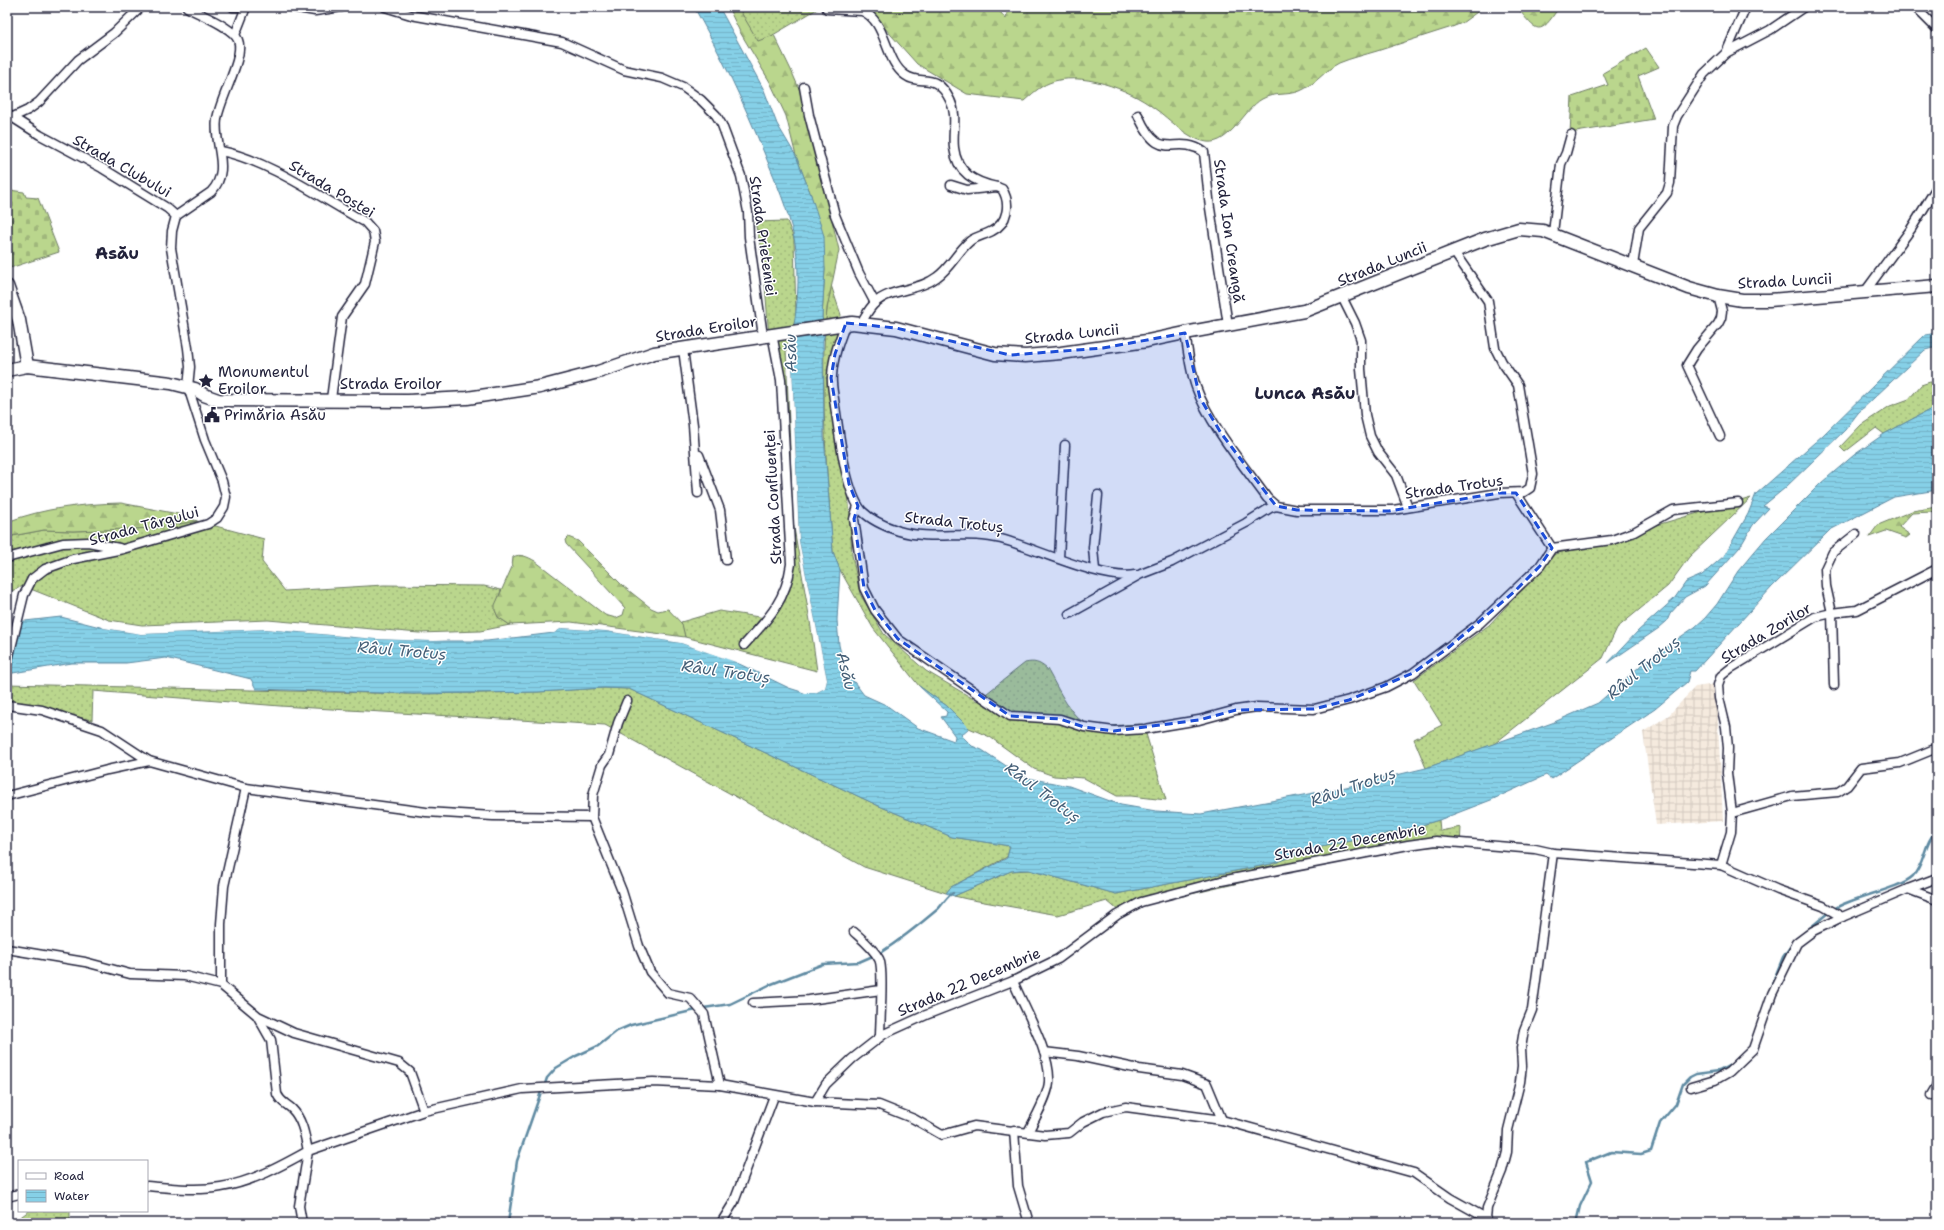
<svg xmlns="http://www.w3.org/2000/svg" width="1944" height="1230" font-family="'Shantell Sans',sans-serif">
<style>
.industrial{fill:url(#industrial-grid)}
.grass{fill:url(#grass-dots);stroke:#6e7c64}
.forest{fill:url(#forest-firs);stroke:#6e7c64}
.cemetery{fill:url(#cemetery-stones);stroke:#6e7c64}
.water{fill:url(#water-rules);stroke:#5e8aa2}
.pier{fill:#fff}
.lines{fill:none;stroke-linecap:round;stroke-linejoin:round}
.stream{stroke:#5e8aa2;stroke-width:2.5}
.street-casing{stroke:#22223b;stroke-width:11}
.secondary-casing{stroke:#22223b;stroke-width:15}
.street{stroke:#fff;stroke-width:8}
.secondary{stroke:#fff;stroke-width:12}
.marked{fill:#1d4ed8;fill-opacity:0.2;stroke:#1d4ed8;stroke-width:3;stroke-dasharray:8 5;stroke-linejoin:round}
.labels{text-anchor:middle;stroke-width:3;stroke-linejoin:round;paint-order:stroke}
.street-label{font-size:15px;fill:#22223b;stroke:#fff}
.poi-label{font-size:15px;fill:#22223b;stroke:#fff;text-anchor:start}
.water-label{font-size:16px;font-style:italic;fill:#455f77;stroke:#fff}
.quarter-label{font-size:17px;font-weight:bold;fill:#22223b;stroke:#fff}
</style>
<defs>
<pattern id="industrial-grid" width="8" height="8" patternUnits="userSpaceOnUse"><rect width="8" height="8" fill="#f5eade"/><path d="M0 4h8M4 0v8" fill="none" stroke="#d2c8bf"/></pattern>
<pattern id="grass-dots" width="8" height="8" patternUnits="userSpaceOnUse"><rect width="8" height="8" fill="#bad68d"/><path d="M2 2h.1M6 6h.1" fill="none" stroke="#a0b77b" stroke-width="1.8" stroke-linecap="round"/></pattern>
<pattern id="forest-firs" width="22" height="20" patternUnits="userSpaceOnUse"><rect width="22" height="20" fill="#bad68d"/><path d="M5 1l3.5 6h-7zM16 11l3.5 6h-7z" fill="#a0b77b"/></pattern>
<pattern id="cemetery-stones" width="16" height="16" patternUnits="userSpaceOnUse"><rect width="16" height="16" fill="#bad68d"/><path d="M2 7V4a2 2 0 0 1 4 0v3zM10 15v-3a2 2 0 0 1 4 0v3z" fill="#a0b77b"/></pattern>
<pattern id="water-rules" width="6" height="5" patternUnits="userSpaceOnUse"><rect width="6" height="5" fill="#86d0e7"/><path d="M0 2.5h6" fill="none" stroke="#73b2c7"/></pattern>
</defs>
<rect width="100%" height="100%" fill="#fff"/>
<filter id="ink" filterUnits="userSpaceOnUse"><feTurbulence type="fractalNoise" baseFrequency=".025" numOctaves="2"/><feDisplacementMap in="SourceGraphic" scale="8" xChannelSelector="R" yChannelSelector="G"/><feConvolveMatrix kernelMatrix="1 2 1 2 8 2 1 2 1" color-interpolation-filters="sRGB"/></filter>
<g filter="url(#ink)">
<path class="industrial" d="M 1716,684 L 1723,821 L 1656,825 L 1643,732 L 1669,715 L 1695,687 Z"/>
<g class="grass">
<path d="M 738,7 L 825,7 L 819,8 L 761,42 L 754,39 Z"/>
<path d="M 787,221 L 794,239 L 796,315 L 791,340 L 787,344 L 786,348 L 793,522 L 810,621 L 817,671 L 685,637 L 681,622 L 719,611 L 766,618 C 777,601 784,585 787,565 L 777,383 L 769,337 L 763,258 L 755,222 Z"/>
<path d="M 831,285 L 841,315 L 837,331 L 840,344 L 836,378 L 849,504 L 852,555 L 860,594 L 884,634 L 926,671 L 977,701 L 1025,663 C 1034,661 1039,662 1047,669 C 1055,682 1070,716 1084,722 C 1101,729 1125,724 1143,724 L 1166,800 L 1131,796 L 1117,796 L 1084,778 L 1054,776 L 1034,769 L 990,737 L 969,728 L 947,706 L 919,686 L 873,628 L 840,570 L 833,552 C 829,498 824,445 824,391 C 823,355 824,320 831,285 Z"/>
<path d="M 1930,382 L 1937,383 L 1937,406 L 1884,434 L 1876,428 L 1845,452 L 1840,447 L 1861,425 L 1890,406 L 1909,399 L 1921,385 Z"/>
<path d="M 1751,498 L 1689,557 L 1668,586 L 1617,628 L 1603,658 L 1494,744 L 1426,768 L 1414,739 L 1442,725 L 1414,680 L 1489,625 L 1555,554 Z"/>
<path d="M 197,521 L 264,539 L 262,562 L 285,591 L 384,585 L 484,586 L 501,590 L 495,610 L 498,617 L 510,625 L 480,631 L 419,633 L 268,620 L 142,625 L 109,620 L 23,586 L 7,593 L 7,537 L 44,530 L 73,531 L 155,528 Z"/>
<path d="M 7,684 L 413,694 L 538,692 L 604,688 L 629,689 L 877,805 L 952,837 L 1010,846 L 1007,857 L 951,887 L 946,893 L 864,867 L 605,725 L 280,706 L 93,691 L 92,720 L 7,702 Z"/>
<path d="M 1439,820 L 1440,831 L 1461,827 L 1460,847 C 1417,844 1375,854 1333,863 C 1262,877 1191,894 1119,911 L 1107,901 L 1058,915 L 967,899 L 954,896 L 1011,871 L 1029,870 L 1116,894 L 1271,864 L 1321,847 L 1401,831 Z"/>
<path d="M 29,1211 L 70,1211 L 70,1223 L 12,1223 Z"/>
</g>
<g class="forest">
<path d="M 728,7 L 738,7 L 758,41 L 774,35 L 791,70 L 803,98 L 839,250 L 827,308 L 825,332 L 822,317 L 825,269 L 811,195 L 796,156 L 786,116 L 770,82 L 740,32 Z"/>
<path d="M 866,7 L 996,7 L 1006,19 L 1008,7 L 1484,7 L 1462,23 L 1452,27 C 1427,35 1402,43 1377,51 C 1364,55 1351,58 1339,63 C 1325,70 1315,85 1300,91 C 1288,96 1274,92 1262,99 C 1244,109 1230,145 1207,142 C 1187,139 1170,119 1154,108 C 1129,89 1079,70 1049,83 C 1039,87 1032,94 1024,101 L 967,94 L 917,64 Z"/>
<path d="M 1517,7 L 1559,7 C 1540,37 1537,33 1517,7 Z"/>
<path d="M 121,503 L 178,514 L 197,521 L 155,528 L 73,531 L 44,530 L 7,537 L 7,522 C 44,508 82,504 121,503 Z"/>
<path d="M 1937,507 L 1937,517 L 1932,512 L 1912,513 L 1899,527 L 1910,535 L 1906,538 L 1886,531 L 1869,537 L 1878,525 L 1912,511 Z"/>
<path d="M 568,537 L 578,541 L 623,586 L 651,608 L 658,611 L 668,609 L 682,624 L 685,637 L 571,622 L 510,625 L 498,617 L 495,610 L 495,605 L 512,567 L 513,557 C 520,553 528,557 535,561 L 605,615 L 616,618 L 623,615 L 625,608 L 566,544 L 565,540 Z"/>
</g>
<g class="cemetery">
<path d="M 1646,48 L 1659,67 L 1638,76 L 1654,119 L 1570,133 L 1572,97 L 1608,85 L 1603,73 Z"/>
<path d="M 9,190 L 24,192 L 26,197 L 38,198 L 59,252 L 7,269 L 7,193 L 9,193 Z"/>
</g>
<g class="water">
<path d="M 694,7 L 719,7 L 764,90 L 777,124 L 796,156 L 811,195 L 824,236 L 825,269 L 822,317 L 825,332 L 823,341 L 824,436 L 833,552 L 840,570 L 837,620 L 839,645 L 845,670 L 864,695 L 886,705 L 918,728 L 954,741 L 955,736 L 941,717 L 946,716 L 947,712 L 919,686 L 947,706 L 969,728 L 961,735 L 972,746 L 982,750 L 1023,777 L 1069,786 L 1121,805 L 1156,811 L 1201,814 L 1346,787 L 1426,768 L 1552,723 L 1598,703 L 1647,660 L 1695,627 L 1705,618 L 1717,604 L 1738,571 L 1766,538 L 1821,483 L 1854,455 L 1884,434 L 1937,406 L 1937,490 L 1894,497 L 1830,530 L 1772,587 L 1695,671 L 1690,671 L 1687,682 L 1655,709 L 1551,779 L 1546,775 L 1491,800 L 1439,820 L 1401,831 L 1321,847 L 1271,864 L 1116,894 L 1029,870 L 1020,870 L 1011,871 L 954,896 L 946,893 L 951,887 L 1007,858 L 1010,846 L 952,837 L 877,805 L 629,689 L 604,688 L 538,692 L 413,694 L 256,689 L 251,679 L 166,658 L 126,663 L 72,663 L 7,674 L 7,623 L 61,617 L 104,628 L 141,634 L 266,629 L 376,639 L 434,641 L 487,641 L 554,633 L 562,628 L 606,631 L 681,643 L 729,659 L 789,688 L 805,693 L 815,693 L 825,688 L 827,680 L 799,541 L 791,340 C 798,308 801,270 794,238 C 788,209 776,182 765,155 C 744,103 721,55 694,7 Z"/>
<path d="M 1937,333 L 1937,347 L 1925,350 L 1858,413 L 1845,430 L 1785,488 L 1763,506 L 1769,508 L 1753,525 L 1740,547 L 1705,586 L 1685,597 L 1670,614 L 1667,621 L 1659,628 L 1608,663 L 1638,631 L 1674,599 L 1686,582 L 1702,575 L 1724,556 L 1748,514 L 1756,494 L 1823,435 L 1925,335 Z"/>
</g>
<g class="pier">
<path d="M 791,340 L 799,541 L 827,680 L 825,688 L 815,693 L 805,693 L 781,682 L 806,691 L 814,691 L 823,687 L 825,680 L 801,561 L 795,523 L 789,342 Z"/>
<path d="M 92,622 L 141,632 L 266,627 L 376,637 L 462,639 L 434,641 L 376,639 L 266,629 L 141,634 L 104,628 Z"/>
<path d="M 561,626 L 607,629 L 681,641 L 730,657 L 747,666 L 681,643 L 606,631 L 562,628 L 554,633 L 532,633 L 554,631 Z"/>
</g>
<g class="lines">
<g class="stream">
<path d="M 1834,909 C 1854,896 1898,890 1913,876 C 1925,863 1924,842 1937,830"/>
<path d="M 1798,938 L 1829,912"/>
<path d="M 880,953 C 900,940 919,925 938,909 C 943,904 947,896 953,893"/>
<path d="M 1771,987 L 1783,957 L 1793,943"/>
<path d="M 704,1008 L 730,1004 L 769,985 L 823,964 L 859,962 L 875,955"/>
<path d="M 545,1084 L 547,1078 L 556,1068 L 576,1056 L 598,1046 L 617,1031 L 631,1025 L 696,1010"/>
<path d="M 508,1223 L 517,1161 L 541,1092"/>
<path d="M 1576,1223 L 1580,1206 L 1592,1181 L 1586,1162 L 1611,1152 L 1641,1154 L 1651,1151 L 1660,1123 L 1676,1104 L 1683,1084 L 1690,1077 L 1696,1074 L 1719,1071 L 1732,1064"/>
</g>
<defs>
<g id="street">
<path d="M 233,7 L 240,7"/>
<path d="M 292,7 L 315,11 L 342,7"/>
<path d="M 385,7 L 411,15 L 562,42 L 624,70 L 662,78 L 683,87 L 701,100 L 716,115 L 722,125 L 741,176 L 748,212 L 749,237 L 763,336"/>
<path d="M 1915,7 L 1937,29"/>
<path d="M 827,9 L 862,11 C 887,21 884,60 905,75 C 921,87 935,70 950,100 C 958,116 952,131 954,148 C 957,173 974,182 997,187"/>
<path d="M 235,35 L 246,7"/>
<path d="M 1726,53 L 1770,30 L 1804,7"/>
<path d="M 804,87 L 809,115 L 835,215 L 859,273 L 875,303"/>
<path d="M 7,114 L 40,135 L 102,168 L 167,208 L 176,216 L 172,231 L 171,248 L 188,348 L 190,367 L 188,387 L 205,440 L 222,481 L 226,497 L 224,507 L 217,518 L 208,524 L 123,549 L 73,559 L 45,569 L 32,579 L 24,595 L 7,664"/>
<path d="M 1138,115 C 1161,167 1174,132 1204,152 L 1210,208 L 1228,325"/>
<path d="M 13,117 L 28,110 L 39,102 L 78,60 L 114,33 L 141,7"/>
<path d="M 221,151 C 270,161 321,198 365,222 L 373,231 L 375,242 L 365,284 L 342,317 L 331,399"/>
<path d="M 176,216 L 211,192 C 232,170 213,144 217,119 C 220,98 245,56 238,40 C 233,27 200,15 187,7"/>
<path d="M 1553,233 L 1561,164 L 1566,153 L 1571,135"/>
<path d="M 1633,265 L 1639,228 L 1667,193 L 1670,183 L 1673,126 L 1677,116 L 1704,74 L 1726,53 L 1746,7"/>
<path d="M 1864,293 L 1911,229 L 1937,187"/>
<path d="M 1718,296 L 1722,311 L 1721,318 L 1718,324 L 1697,349 L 1687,365 L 1720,436"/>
<path d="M 1342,297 L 1355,323 L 1361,340 L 1361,369 L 1365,415 L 1370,436 L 1378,452 L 1396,475 L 1408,507"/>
<path d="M 846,323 C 839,341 833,357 832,376 C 831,385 834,396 835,406 C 839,431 845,492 862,511 C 871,520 887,527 899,531 C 932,541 968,530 1001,539 C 1035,548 1103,581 1135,575"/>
<path d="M 861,323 C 865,317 869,308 875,303 C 891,288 919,291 937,277 C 950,268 957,252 970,241 C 977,236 985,235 992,231 C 1008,223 1011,203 1002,189 L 997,187 L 967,190 L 951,185"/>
<path d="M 1185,333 C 1188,351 1190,370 1196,387 C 1209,424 1244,466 1267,498 L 1276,506"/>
<path d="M 683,349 L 693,425 L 698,493"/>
<path d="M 699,455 L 720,510 L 726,560"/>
<path d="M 1516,493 L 1552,548"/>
<path d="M 858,506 L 854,519 L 864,588 L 875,610 L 898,639 L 1010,716 L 1060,719 L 1084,727 L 1114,731 L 1145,729 L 1199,720 L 1236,710 L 1257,707 L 1314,709 L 1349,700 L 1386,687 L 1413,673 L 1480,623 L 1540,566 L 1552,548 L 1612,540 L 1634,532 L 1673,510 L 1738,503"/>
<path d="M 7,558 L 63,543 L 88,542 L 119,548"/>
<path d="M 1059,558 L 1065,445"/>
<path d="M 1095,570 L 1093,548 L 1098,495"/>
<path d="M 1069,614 L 1141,574 L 1172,562 L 1246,523 L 1270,508 L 1276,506 L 1297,510 L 1393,510 L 1499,493 L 1524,492 L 1530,488 L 1533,474 L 1518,385 L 1502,362 L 1495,348 L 1488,301 L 1454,252"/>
<path d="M 744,645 C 768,619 786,601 791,564 L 781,380 L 772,334"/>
<path d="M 1834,685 L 1832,613 L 1826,586 L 1825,569 L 1833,552 L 1856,534"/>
<path d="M 627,701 L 618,723 L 609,755 L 602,765 L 593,795 L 592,817 L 622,891 L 639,946 L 650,972 L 668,993 L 690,998 L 704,1014 L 720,1085"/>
<path d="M 7,705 L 42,710 L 102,730 L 149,761"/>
<path d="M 246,788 L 426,812 L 493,816 L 592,817"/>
<path d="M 7,796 L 107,770 L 149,761 L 246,788 L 224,886 L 221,924 L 221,985 L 258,1016 L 294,1033 L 399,1063 L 410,1072 L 424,1111"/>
<path d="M 1732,813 L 1792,796 L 1838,792 L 1847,786 L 1861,768 L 1900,763 L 1937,748"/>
<path d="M 1721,865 L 1731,832 L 1732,813 L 1727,773 L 1728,748 L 1726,727 L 1719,698 L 1718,685 L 1721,676 L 1731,668 L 1815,617 L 1832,613 L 1857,610 L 1937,569"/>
<path d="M 1908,889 L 1937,900"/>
<path d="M 854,932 C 863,940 873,948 879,959 C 884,968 880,1022 880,1037"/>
<path d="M 7,949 L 85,962 L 130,974 L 185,976 L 221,985"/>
<path d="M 1013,981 C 1024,1008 1051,1053 1049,1082 C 1048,1096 1035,1119 1028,1132"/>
<path d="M 753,1003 L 809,1000 L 881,990"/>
<path d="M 1044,1052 L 1078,1056 L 1139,1069 L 1182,1075 L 1207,1084 L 1222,1120"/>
<path d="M 1691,1087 L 1715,1080 L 1729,1072 L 1753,1049 L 1772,994 L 1797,943 L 1813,931 L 1842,917 L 1908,889 L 1937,878"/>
<path d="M 1931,1095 L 1937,1085"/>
<path d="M 815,1102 L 826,1084 L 852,1059 L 884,1034 L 926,1015 L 1013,981 L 1058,959 L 1117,915 L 1141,902 L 1221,881 L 1408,845 L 1436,841 L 1535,849 L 1553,853 L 1721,865 L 1778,890 L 1823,906 L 1842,917"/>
<path d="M 1014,1130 L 1018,1186 L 1029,1223"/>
<path d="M 147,1186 C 171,1188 197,1191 221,1187 C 252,1182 281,1166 308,1151 C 305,1137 303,1120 292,1109 C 286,1103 281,1103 277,1094 L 271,1040 L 258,1017"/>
<path d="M 7,1197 L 19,1194"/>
<path d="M 1486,1218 L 1487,1208 L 1502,1171 L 1507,1152 L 1508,1130 L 1520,1082 L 1522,1066 L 1521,1048 L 1524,1030 L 1532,1010 L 1553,853"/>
<path d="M 302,1223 L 299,1206 L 308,1151 L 424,1111 L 522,1089 L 653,1082 L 720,1085 L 815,1102 L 879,1105 L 914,1119 L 942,1135 L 974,1126 L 1045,1135 L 1069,1133 L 1083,1122 L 1103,1112 L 1126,1107 L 1222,1120 L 1414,1173 L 1450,1198 L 1486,1218 L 1489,1223"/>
<path d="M 721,1223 L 734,1202 L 774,1096"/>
</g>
<g id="secondary">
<path d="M 7,286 L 19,320 L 27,366"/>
<path d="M 7,370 L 27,366 L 171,383 L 195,389 L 204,395 L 218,400 L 408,401 L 467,398 L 540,387 L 598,372 L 654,353 L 852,323 L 896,328 L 995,354 L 1025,356 L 1061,353 L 1147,341 L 1185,333 L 1304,311 L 1485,239 L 1519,229 L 1543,231 L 1689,288 L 1718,296 L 1742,300 L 1769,300 L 1937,286"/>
</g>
</defs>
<use href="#street" class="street-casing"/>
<use href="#secondary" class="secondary-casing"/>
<use href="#street" class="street"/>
<use href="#secondary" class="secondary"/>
</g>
</g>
<path class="marked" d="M 846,323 L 896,328 L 1010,355 L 1103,348 L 1185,333 L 1200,398 L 1221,433 L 1276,506 L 1297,510 L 1389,511 L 1499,493 L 1516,493 L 1552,548 L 1540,566 L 1514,592 L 1448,648 L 1413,673 L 1349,700 L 1314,709 L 1236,710 L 1199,720 L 1114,731 L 1084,727 L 1060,719 L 1010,716 L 898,639 L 875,610 L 864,588 L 854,519 L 858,506 L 849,484 L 831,378 L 835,354 Z"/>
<defs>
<symbol id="sight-bare" viewBox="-9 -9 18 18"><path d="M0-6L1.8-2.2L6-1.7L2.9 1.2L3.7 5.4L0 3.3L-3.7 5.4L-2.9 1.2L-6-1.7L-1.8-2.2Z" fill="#22223b" stroke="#fff" stroke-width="2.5" paint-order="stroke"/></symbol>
<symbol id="civic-bare" viewBox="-9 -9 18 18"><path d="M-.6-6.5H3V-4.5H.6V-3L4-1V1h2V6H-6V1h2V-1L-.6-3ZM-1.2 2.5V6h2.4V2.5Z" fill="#22223b" stroke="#fff" stroke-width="2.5" paint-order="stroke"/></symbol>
</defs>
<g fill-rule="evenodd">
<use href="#sight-bare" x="195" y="370" width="22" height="22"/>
<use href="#civic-bare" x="201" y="404" width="22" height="22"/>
</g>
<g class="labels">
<g class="street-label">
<text transform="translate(122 166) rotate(30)" y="5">Strada Clubului</text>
<text transform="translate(332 189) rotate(31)" y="5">Strada Poștei</text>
<text transform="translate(1229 231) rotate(82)" y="5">Strada Ion Creangă</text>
<text transform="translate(763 236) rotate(82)" y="5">Strada Prieteniei</text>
<text transform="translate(1382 264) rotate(-22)" y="5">Strada Luncii</text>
<text transform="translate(1785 281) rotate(-3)" y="5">Strada Luncii</text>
<text transform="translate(706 329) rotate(-9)" y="5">Strada Eroilor</text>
<text transform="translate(1072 334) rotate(-6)" y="5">Strada Luncii</text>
<text x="391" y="389">Strada Eroilor</text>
<text transform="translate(1454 487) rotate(-8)" y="5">Strada Trotuș</text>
<text transform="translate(773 497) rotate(-93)" y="5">Strada Confluenței</text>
<text transform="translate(954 522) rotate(6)" y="5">Strada Trotuș</text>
<text transform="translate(144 526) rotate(-15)" y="5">Strada Târgului</text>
<text transform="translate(1766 633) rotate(-31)" y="5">Strada Zorilor</text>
<text transform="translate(1350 842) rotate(-10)" y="5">Strada 22 Decembrie</text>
<text transform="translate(969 982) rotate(-23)" y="5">Strada 22 Decembrie</text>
</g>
<g class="poi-label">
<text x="218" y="377">Monumentul<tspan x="218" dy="17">Eroilor</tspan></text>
<text x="224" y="420">Primăria Asău</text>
</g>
<g class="water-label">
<text transform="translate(790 353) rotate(-91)" y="6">Asău</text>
<text transform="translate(402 650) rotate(5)" y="6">Râul Trotuș</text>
<text transform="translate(1643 667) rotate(-39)" y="6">Râul Trotuș</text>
<text transform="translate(726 671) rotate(8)" y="6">Râul Trotuș</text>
<text transform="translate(847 671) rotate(76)" y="6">Asău</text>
<text transform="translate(1353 786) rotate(-19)" y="6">Râul Trotuș</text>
<text transform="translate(1043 792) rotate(37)" y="6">Râul Trotuș</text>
</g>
<g class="quarter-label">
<text x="117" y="259">Asău</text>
<text x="1305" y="399">Lunca Asău</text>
</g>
</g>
<rect width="1944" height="1230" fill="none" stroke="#fff" stroke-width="24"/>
<rect x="12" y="12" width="1920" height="1206" fill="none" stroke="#22223b" stroke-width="1.5" filter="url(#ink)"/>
<rect x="18" y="1160" width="130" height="52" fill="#ffffff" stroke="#a7a7b1"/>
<rect x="26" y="1173" width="20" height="6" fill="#ffffff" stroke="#a7a7b1"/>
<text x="54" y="1180" font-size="12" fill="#22223b">Road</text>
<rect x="26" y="1190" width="20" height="12" fill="url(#water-rules)" stroke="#a7a7b1"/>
<text x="54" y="1200" font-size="12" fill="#22223b">Water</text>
</svg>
